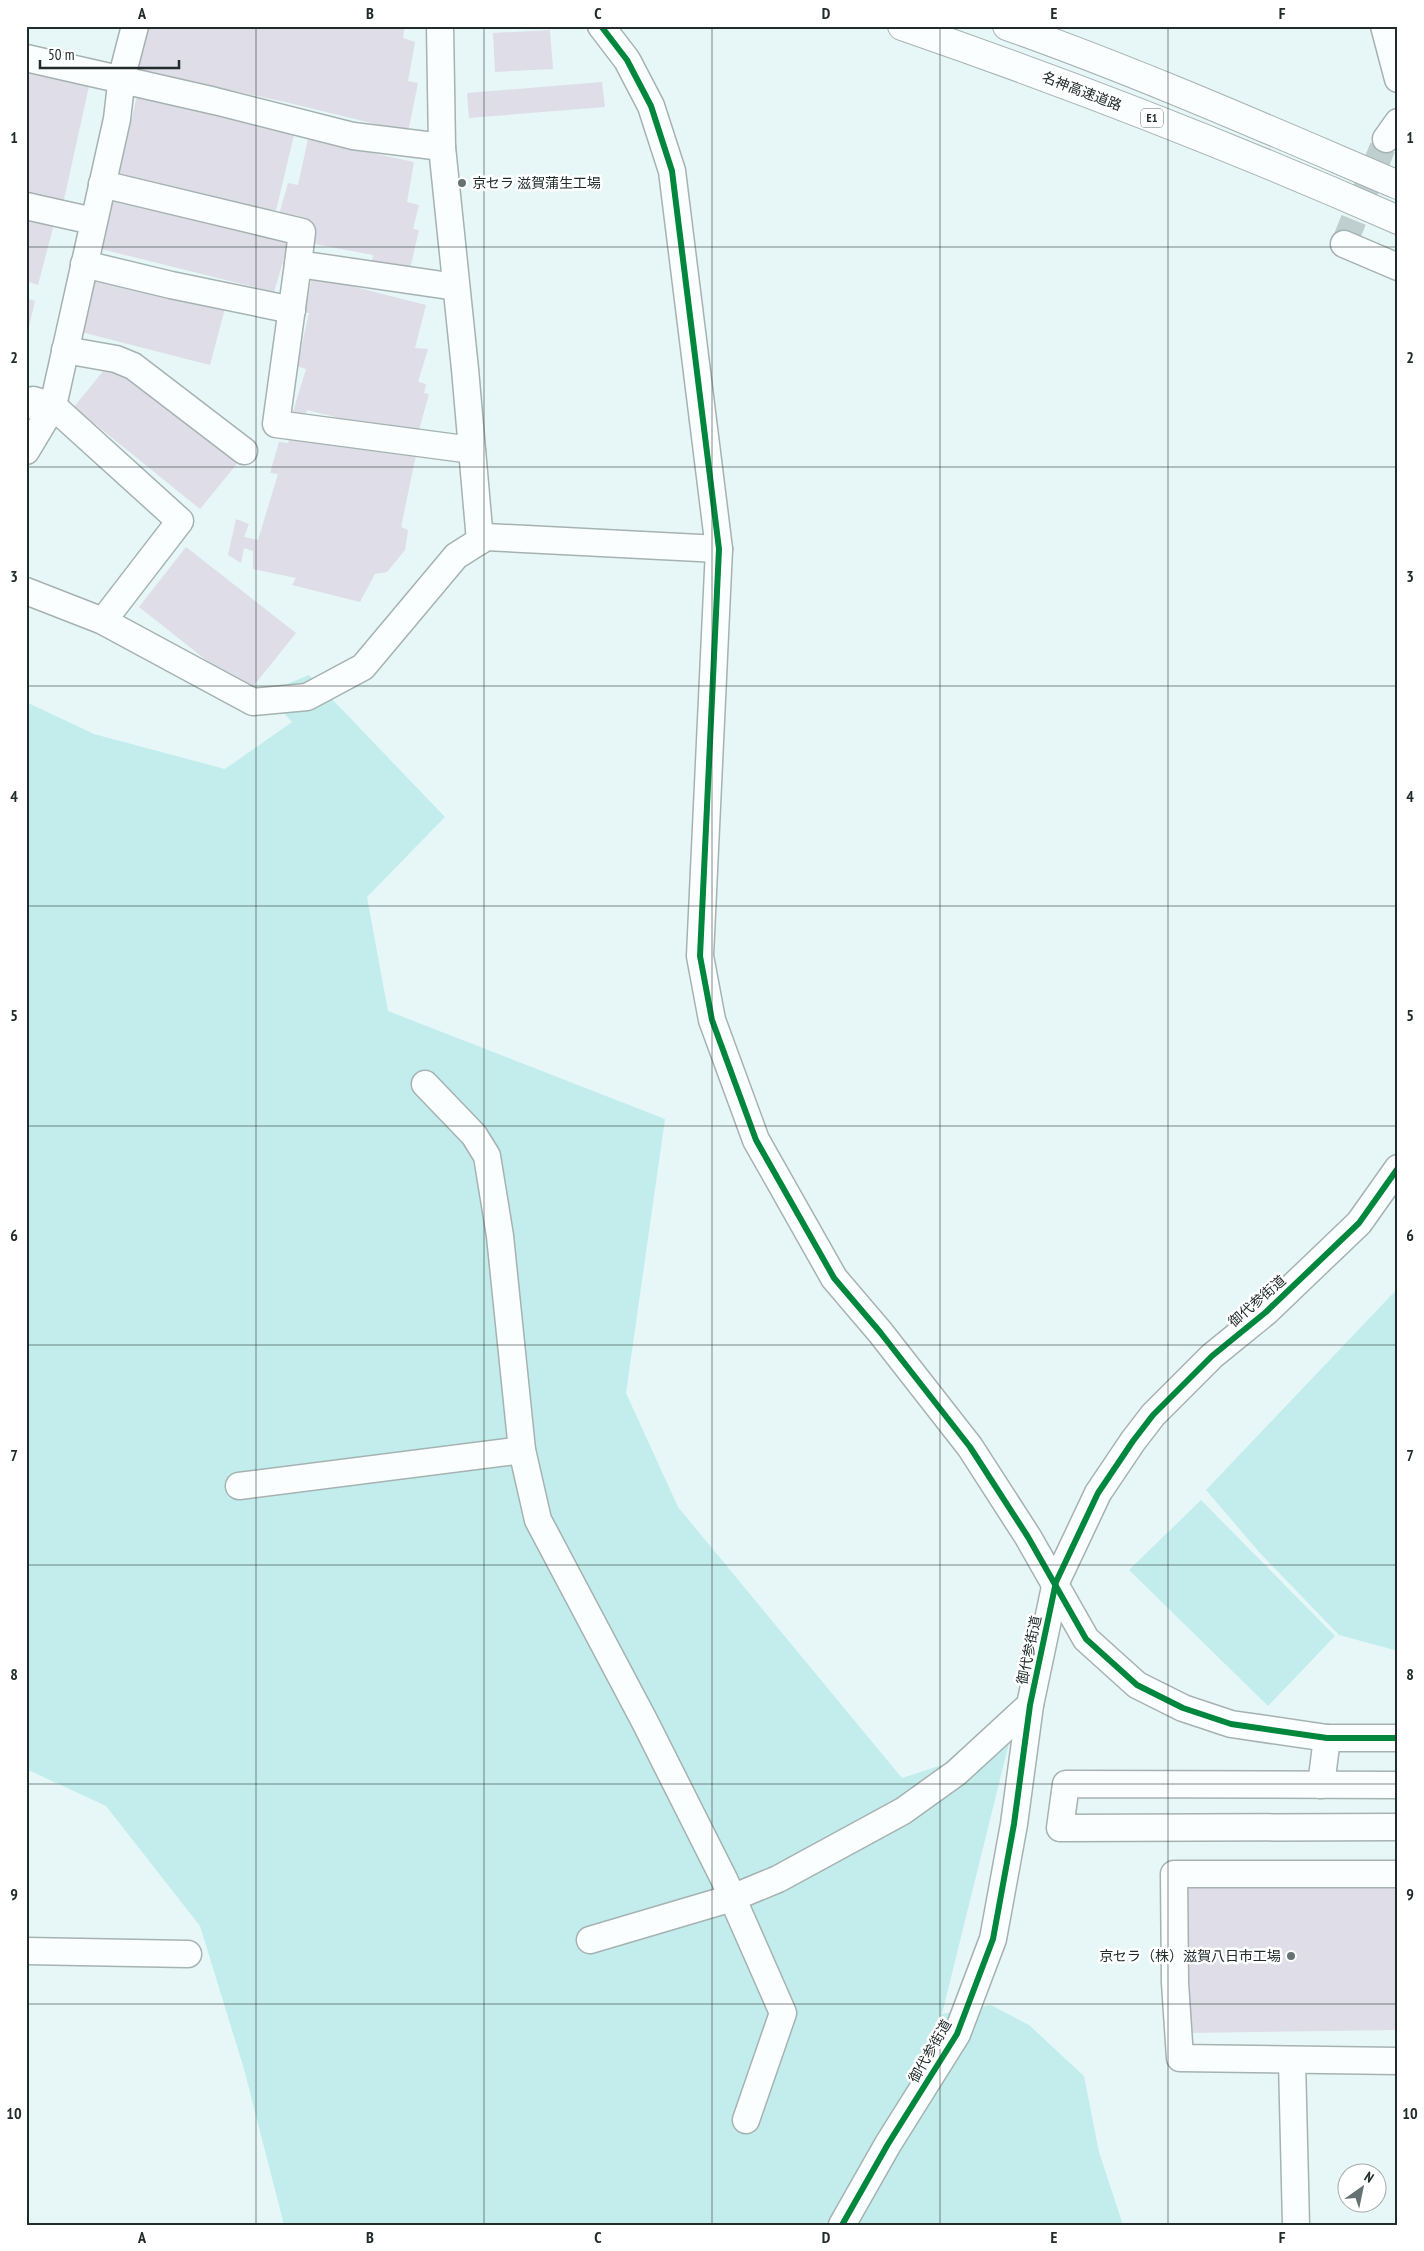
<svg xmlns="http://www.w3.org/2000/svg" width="1424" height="2251" font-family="'PT Sans Narrow','Noto Sans JP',sans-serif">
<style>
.green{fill:#c3eded}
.building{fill:#dedde8}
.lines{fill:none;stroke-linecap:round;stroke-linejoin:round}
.minor-tunnel{stroke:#bfcece;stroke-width:26;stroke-dasharray:26 13;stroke-linecap:butt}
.minor-casing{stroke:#a5b2b1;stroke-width:29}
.highway-casing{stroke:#a5b2b1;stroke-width:30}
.minor{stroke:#fbfefe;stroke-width:26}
.highway{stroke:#fbfefe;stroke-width:28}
.cycleway-casing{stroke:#fff;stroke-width:9}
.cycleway{stroke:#00873e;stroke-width:6}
.grid{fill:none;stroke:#202b2a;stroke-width:1;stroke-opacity:0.55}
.poi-dot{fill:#667272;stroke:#fff;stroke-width:2}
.labels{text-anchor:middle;stroke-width:5;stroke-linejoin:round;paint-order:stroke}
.shield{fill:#fff;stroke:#636b6a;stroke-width:1}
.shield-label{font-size:12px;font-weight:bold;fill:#202b2a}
.street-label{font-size:14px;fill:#202b2a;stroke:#fff}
.poi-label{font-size:14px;fill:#202b2a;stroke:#fff;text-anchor:start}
.neatline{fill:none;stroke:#202b2a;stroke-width:2}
.grid-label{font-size:16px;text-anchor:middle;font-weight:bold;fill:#202b2a}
</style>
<rect width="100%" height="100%" fill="#e7f7f7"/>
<g class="green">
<path d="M 309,675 L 445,817 L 367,897 L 388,1011 L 665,1119 L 626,1393 L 678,1507 L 902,1778 L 1009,1743 L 942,2014 L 991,2005 L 1029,2025 L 1084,2076 L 1099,2152 L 1123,2225 L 284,2225 L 244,2069 L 200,1926 L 106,1806 L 26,1769 L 26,702 L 94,734 L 225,769 L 292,722 L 265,693 Z"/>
<path d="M 1398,1288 L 1398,1651 L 1339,1635 L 1259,1552 L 1206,1490 Z"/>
<path d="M 1201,1500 L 1335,1636 L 1268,1706 L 1129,1570 Z"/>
</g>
<g class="building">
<path d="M 148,26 L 405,26 L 403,38 L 415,42 L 408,81 L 418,83 L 408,132 L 285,102 L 138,70 Z"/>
<path d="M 550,30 L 553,69 L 495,72 L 493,33 Z"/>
<path d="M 26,72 L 89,86 L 63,204 L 26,195 Z"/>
<path d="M 602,82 L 605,107 L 469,118 L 467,93 Z"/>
<path d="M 137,96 L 294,135 L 274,219 L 118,178 Z"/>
<path d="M 308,139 L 414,162 L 407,202 L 419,205 L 413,229 L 419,230 L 410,269 L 398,264 L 396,272 L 371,266 L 373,255 L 310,243 L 314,225 L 278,218 L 288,183 L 298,185 Z"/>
<path d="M 113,196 L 290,238 L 274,292 L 101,249 Z"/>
<path d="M 26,218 L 54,224 L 38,285 L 26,281 Z"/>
<path d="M 96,275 L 225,308 L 210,365 L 81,332 Z"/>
<path d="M 312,276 L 426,305 L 415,348 L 428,349 L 418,382 L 426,384 L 424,393 L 429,394 L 417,437 L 307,410 L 304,417 L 292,415 L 306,369 L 297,366 L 309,313 L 305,313 Z"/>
<path d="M 26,298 L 35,301 L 27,336 L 26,336 Z"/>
<path d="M 113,359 L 240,460 L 200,509 L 74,407 Z"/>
<path d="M 293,422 L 416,455 L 401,527 L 408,530 L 405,550 L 387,572 L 375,574 L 360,602 L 292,585 L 296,578 L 253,569 L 253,551 L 244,548 L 241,563 L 228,555 L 236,519 L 249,524 L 244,537 L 258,540 L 278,474 L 270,473 L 279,442 L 288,443 Z"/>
<path d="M 186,547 L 296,633 L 248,693 L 139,607 Z"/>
<path d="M 1181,1881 L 1398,1883 L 1398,2030 L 1186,2033 Z"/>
</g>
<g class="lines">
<path class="minor-tunnel" d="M 1344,244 L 1386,139"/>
<defs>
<g id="minor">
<path d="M 440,26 L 442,147 L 465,369 L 480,541"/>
<path d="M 601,26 L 627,60 L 651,106 L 672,171 L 719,549 L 700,956 L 712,1020 L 756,1140 L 834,1278 L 880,1332 L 970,1447 L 1028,1537 L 1086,1639 L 1137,1685 L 1183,1708 L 1231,1724 L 1327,1738 L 1398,1738"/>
<path d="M 1384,26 L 1398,79"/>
<path d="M 26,58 L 215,101 L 353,136 L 442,147"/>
<path d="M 1386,139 L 1398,122"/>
<path d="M 102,184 L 302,232 L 298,264"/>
<path d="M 26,206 L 93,221"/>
<path d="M 1344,244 L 1398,267"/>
<path d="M 84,264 L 171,285 L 292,310"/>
<path d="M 456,287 L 298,264 L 276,424 L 472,450"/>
<path d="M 65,350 L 116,359 L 133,366 L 244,451"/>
<path d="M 26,406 L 33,400 L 53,406 L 180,521 L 103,621"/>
<path d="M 26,451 L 53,406 L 117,119 L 122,76 L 135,26"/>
<path d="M 26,591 L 103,621 L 253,702 L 307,697 L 363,667 L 456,556 L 486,537 L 719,549"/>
<path d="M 425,1084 L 474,1135 L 487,1156 L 500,1236 L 522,1450 L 538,1520 L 645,1722 L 724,1879 L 783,2013 L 746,2120"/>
<path d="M 239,1486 L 522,1450"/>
<path d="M 1321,1785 L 1327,1738"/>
<path d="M 1398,1785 L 1066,1784 L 1060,1828 L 1398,1827"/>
<path d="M 1398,1874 L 1174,1874 L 1175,1983 L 1180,2058 L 1398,2061"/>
<path d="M 590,1940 L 732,1898 L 778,1879 L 903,1811 L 956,1773 L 1030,1705"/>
<path d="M 26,1951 L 188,1954"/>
<path d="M 1292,2061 L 1296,2225"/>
<path d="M 842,2225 L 888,2144 L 957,2034 L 993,1939 L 1014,1824 L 1030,1705 L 1056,1582 L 1098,1493 L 1133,1441 L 1153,1415 L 1212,1356 L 1266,1312 L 1359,1223 L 1398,1168"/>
</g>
<g id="highway">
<path d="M 902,26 C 1070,84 1235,148 1398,220"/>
<path d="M 1007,26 C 1140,73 1269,130 1398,185"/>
</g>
</defs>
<use href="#minor" class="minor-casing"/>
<use href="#highway" class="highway-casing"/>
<use href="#minor" class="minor"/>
<use href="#highway" class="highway"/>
<defs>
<g id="cycleway">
<path d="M 601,26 L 627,60 L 651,106 L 672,171 L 719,549 L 700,956 L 712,1020 L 756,1140 L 834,1278 L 880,1332 L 970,1447 L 1028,1537 L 1086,1639 L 1137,1685 L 1183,1708 L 1231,1724 L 1327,1738 L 1398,1738"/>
<path d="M 842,2225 L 888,2144 L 957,2034 L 993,1939 L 1014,1824 L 1030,1705 L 1056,1582 L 1098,1493 L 1133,1441 L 1153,1415 L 1212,1356 L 1266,1312 L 1359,1223 L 1398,1168"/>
</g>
</defs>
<use href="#cycleway" class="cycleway-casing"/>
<use href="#cycleway" class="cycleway"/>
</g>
<path class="grid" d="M 256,26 L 256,2225M 484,26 L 484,2225M 712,26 L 712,2225M 940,26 L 940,2225M 1168,26 L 1168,2225M 26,247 L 1398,247M 26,467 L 1398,467M 26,686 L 1398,686M 26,906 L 1398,906M 26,1126 L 1398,1126M 26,1345 L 1398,1345M 26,1565 L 1398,1565M 26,1784 L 1398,1784M 26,2004 L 1398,2004"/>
<g class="poi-dot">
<circle cx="462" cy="183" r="5"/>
<circle cx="1291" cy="1956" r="5"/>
</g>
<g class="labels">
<rect class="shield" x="1141" y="108.5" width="22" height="19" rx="4"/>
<g class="shield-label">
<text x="1152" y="122">E1</text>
</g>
<g class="street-label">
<text transform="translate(1082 91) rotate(21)" y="5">名神高速道路</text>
<text transform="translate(1257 1301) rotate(-41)" y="5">御代参街道</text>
<text transform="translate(1029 1650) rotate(-78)" y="5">御代参街道</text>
<text transform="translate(930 2051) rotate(-60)" y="5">御代参街道</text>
</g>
<g class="poi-label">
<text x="472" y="188">京セラ 滋賀蒲生工場</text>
<text x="1281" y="1961" text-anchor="end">京セラ（株）滋賀八日市工場</text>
</g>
</g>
<rect width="1424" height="2251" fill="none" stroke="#ffffff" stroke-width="55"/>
<g transform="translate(1362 2188) rotate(33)"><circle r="24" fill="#ffffff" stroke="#a6aaaa"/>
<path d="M0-4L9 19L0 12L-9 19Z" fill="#667272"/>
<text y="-8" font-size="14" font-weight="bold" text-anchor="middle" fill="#202b2a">N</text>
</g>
<path d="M40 60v8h139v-8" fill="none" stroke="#202b2a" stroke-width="2.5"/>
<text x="48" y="60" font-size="15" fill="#202b2a" stroke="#ffffff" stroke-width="4" paint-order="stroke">50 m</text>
<rect x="28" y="28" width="1368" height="2196" class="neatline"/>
<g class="grid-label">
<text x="142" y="19">A</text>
<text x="370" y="19">B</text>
<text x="598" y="19">C</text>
<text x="826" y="19">D</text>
<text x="1054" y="19">E</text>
<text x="1282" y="19">F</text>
<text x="14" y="143">1</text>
<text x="1410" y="143">1</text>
<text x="14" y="363">2</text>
<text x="1410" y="363">2</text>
<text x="14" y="582">3</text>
<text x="1410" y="582">3</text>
<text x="14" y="802">4</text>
<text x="1410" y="802">4</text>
<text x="14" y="1021">5</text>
<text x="1410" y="1021">5</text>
<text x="14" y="1241">6</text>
<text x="1410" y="1241">6</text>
<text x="14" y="1461">7</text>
<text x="1410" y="1461">7</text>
<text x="14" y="1680">8</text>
<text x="1410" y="1680">8</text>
<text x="14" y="1900">9</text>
<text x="1410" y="1900">9</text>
<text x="14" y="2119">10</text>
<text x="1410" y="2119">10</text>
<text x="142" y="2243">A</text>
<text x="370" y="2243">B</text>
<text x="598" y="2243">C</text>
<text x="826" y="2243">D</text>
<text x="1054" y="2243">E</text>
<text x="1282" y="2243">F</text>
</g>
</svg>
